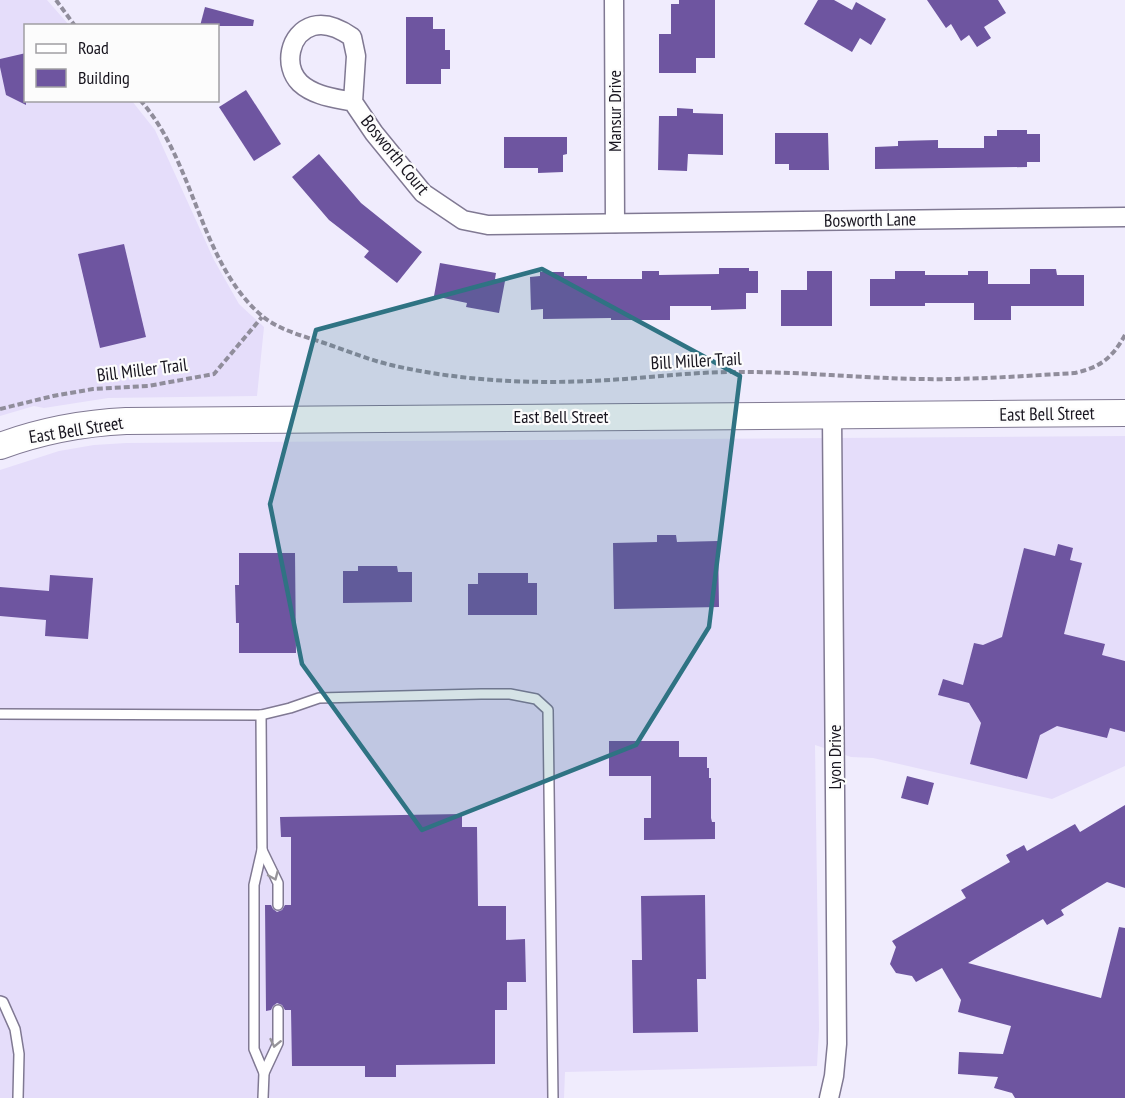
<svg xmlns="http://www.w3.org/2000/svg" width="1125" height="1098" font-family="'PT Sans Narrow',sans-serif">
<style>
.built{fill:#e5ddfa}
.building{fill:#6e55a0}
.lines{fill:none;stroke-linecap:round;stroke-linejoin:round}
.service-casing{stroke:#807993;stroke-width:12}
.minor-casing{stroke:#807993;stroke-width:21}
.secondary-casing{stroke:#807993;stroke-width:28}
.path{stroke:#908d9b;stroke-width:4;stroke-dasharray:6 3;stroke-linecap:butt}
.service{stroke:#fff;stroke-width:9}
.minor{stroke:#fff;stroke-width:18}
.secondary{stroke:#fff;stroke-width:26}
.oneway{stroke:#97959a}
.marked{fill:#2f7383;fill-opacity:0.2;stroke:#2f7383;stroke-width:4.5;stroke-linejoin:round}
.labels{text-anchor:middle;stroke-width:4.5;stroke-linejoin:round;paint-order:stroke}
.street-label{font-size:18px;fill:#17141e;stroke:#fcfcfc}
</style>
<rect width="100%" height="100%" fill="#f0ecfd"/>
<g class="built">
<path d="M 0,0 L 47,0 L 69,25 L 26,26 L 26,100 L 132,101 L 155,130 L 214,260 L 239,304 L 264,327 L 257,396 L 108,398 L 44,408 L 34,406 L 0,416 Z"/>
<path d="M 1125,436 L 1125,766 L 1052,799 L 873,758 L 851,757 L 815,745 L 819,1029 L 817,1066 L 565,1072 L 564,1098 L 0,1098 L 0,470 L 59,451 L 94,445 L 126,443 Z"/>
</g>
<g class="building">
<path d="M 679,0 L 715,0 L 715,58 L 696,58 L 696,73 L 659,73 L 659,34 L 671,34 L 671,4 L 679,4 Z"/>
<path d="M 818,0 L 834,0 L 852,10 L 856,2 L 886,19 L 871,45 L 860,38 L 852,52 L 804,24 Z"/>
<path d="M 927,0 L 998,0 L 1006,13 L 984,27 L 991,38 L 977,47 L 969,35 L 961,41 L 951,24 L 946,28 Z"/>
<path d="M 205,7 L 254,20 L 253,26 L 200,26 Z"/>
<path d="M 406,17 L 433,17 L 433,29 L 445,29 L 445,50 L 450,50 L 450,69 L 441,69 L 441,84 L 406,84 Z"/>
<path d="M 26,53 L 26,105 L 6,95 L 0,67 L 0,59 Z"/>
<path d="M 246,90 L 281,144 L 254,161 L 219,107 Z"/>
<path d="M 677,108 L 693,109 L 693,113 L 723,114 L 723,155 L 688,154 L 687,171 L 658,170 L 659,116 L 677,116 Z"/>
<path d="M 997,130 L 1027,130 L 1027,134 L 1040,134 L 1040,162 L 1027,162 L 1027,167 L 875,169 L 875,147 L 898,146 L 898,141 L 938,140 L 938,148 L 984,148 L 984,136 L 997,136 Z"/>
<path d="M 775,133 L 828,133 L 829,170 L 789,170 L 789,164 L 775,164 Z"/>
<path d="M 504,137 L 567,137 L 567,154 L 563,155 L 563,172 L 538,173 L 538,168 L 504,168 Z"/>
<path d="M 319,154 L 361,203 L 422,252 L 397,283 L 364,257 L 369,251 L 329,220 L 292,177 Z"/>
<path d="M 124,244 L 146,337 L 100,348 L 78,254 Z"/>
<path d="M 440,263 L 496,273 L 495,279 L 505,281 L 499,313 L 466,307 L 467,303 L 434,296 Z"/>
<path d="M 719,268 L 749,268 L 749,271 L 758,271 L 758,293 L 746,293 L 746,309 L 711,310 L 711,306 L 670,306 L 670,320 L 611,320 L 611,318 L 543,319 L 543,309 L 531,310 L 530,277 L 540,276 L 540,272 L 564,272 L 564,276 L 587,276 L 587,279 L 642,279 L 642,271 L 659,271 L 659,275 L 719,274 Z"/>
<path d="M 1030,269 L 1056,269 L 1057,275 L 1084,275 L 1084,306 L 1011,306 L 1011,320 L 974,320 L 974,303 L 925,303 L 925,306 L 870,306 L 870,279 L 895,279 L 895,271 L 925,271 L 925,275 L 968,275 L 968,271 L 988,271 L 988,284 L 1030,284 Z"/>
<path d="M 807,271 L 832,271 L 832,326 L 781,326 L 781,290 L 807,290 Z"/>
<path d="M 657,535 L 676,535 L 677,542 L 718,541 L 719,607 L 614,609 L 613,543 L 657,542 Z"/>
<path d="M 1058,544 L 1073,548 L 1070,560 L 1082,563 L 1064,634 L 1105,644 L 1102,655 L 1125,661 L 1125,732 L 1110,728 L 1107,738 L 1057,726 L 1040,735 L 1027,779 L 970,764 L 981,723 L 969,703 L 938,695 L 943,679 L 963,685 L 974,643 L 983,645 L 1002,637 L 1024,548 L 1055,556 Z"/>
<path d="M 239,553 L 295,553 L 296,653 L 239,653 L 239,623 L 236,623 L 235,585 L 239,585 Z"/>
<path d="M 358,566 L 397,566 L 398,572 L 412,572 L 412,602 L 343,603 L 343,571 L 358,571 Z"/>
<path d="M 478,573 L 528,573 L 528,583 L 537,583 L 537,615 L 468,615 L 468,584 L 478,584 Z"/>
<path d="M 50,575 L 93,578 L 88,639 L 45,636 L 46,620 L 0,616 L 0,587 L 49,591 Z"/>
<path d="M 609,741 L 679,741 L 679,757 L 707,757 L 707,768 L 709,768 L 709,778 L 711,778 L 711,818 L 712,822 L 715,822 L 715,839 L 644,840 L 644,818 L 651,818 L 651,776 L 609,776 Z"/>
<path d="M 907,776 L 934,783 L 928,805 L 901,798 Z"/>
<path d="M 1125,805 L 1125,888 L 1107,882 L 1061,910 L 1064,915 L 1047,925 L 1043,919 L 968,963 L 1101,998 L 1119,927 L 1125,928 L 1125,1098 L 1015,1098 L 1012,1093 L 994,1088 L 998,1077 L 958,1074 L 959,1052 L 1003,1054 L 1011,1026 L 958,1012 L 961,1000 L 942,968 L 916,982 L 912,976 L 896,973 L 890,964 L 896,947 L 892,941 L 966,898 L 961,890 L 1010,862 L 1006,855 L 1024,845 L 1027,851 L 1075,824 L 1080,832 Z"/>
<path d="M 462,814 L 462,827 L 477,827 L 478,906 L 506,906 L 506,940 L 525,939 L 526,982 L 507,982 L 507,1010 L 495,1010 L 495,1064 L 396,1065 L 396,1077 L 365,1077 L 365,1066 L 292,1066 L 291,1010 L 285,1010 L 282,1005 L 277,1003 L 273,1006 L 271,1010 L 266,1011 L 265,905 L 271,905 L 273,909 L 277,912 L 282,910 L 285,905 L 291,905 L 291,837 L 281,837 L 280,817 Z"/>
<path d="M 705,895 L 706,979 L 697,979 L 698,1032 L 633,1033 L 632,960 L 642,960 L 641,896 Z"/>
</g>
<g class="lines">
<defs>
<g id="service">
<path d="M 0,714 L 261,715 L 290,708 L 319,698 L 481,694 L 510,694 L 536,699 L 548,710 L 553,1098"/>
<path d="M 261,715 L 262,850 L 254,885 L 254,1049 L 264,1073 L 263,1098"/>
<path d="M 262,850 L 278,883 L 278,905"/>
<path d="M 0,1001 L 3,1002 L 15,1029 L 19,1054 L 18,1098"/>
<path d="M 264,1073 L 278,1043 L 278,1010"/>
</g>
<g id="minor">
<path d="M 614,0 L 615,223"/>
<path d="M 353,102 C 335,98 314,96 300,83 C 283,66 289,33 313,26 C 327,22 342,30 352,37 L 356,56 L 353,102 L 374,133 L 423,193 L 463,220 L 488,225 L 1125,217"/>
<path d="M 829,1098 L 834,1076 L 837,1044 L 832,415"/>
</g>
<path id="secondary" d="M 0,446 C 41,431 83,423 126,421 L 1125,413"/>
</defs>
<use href="#service" class="service-casing"/>
<use href="#minor" class="minor-casing"/>
<use href="#secondary" class="secondary-casing"/>
<g class="path">
<path d="M 56,0 L 75,26"/>
<path d="M 140,100 C 195,161 199,261 261,315 C 279,331 308,337 330,345 C 350,352 370,360 391,365 C 455,380 524,384 590,381 C 642,379 694,371 746,372 C 804,372 861,378 919,379 C 971,380 1023,376 1075,373 C 1101,367 1112,358 1125,335"/>
<path d="M 0,409 L 53,396 L 93,389 L 148,386 L 214,374 L 262,317"/>
</g>
<use href="#service" class="service"/>
<use href="#minor" class="minor"/>
<use href="#secondary" class="secondary"/>
</g>
<defs><path id="oneway-chevron" d="M-2-3.5L2.5 0L-2 3.5" fill="none" stroke-width="1.6" stroke-linecap="round" stroke-linejoin="round" transform="scale(1.5)"/></defs>
<g class="oneway">
<use href="#oneway-chevron" transform="translate(274 876) rotate(67)"/>
<use href="#oneway-chevron" transform="translate(275 1043) rotate(102)"/>
</g>
<path class="marked" d="M 542,269 L 740,376 L 709,627 L 636,745 L 422,830 L 302,664 L 270,504 L 316,330 Z"/>
<g class="labels">
<g class="street-label">
<text transform="translate(615 111) rotate(-90)" y="6">Mansur Drive</text>
<text transform="translate(395 155) rotate(51)" y="6">Bosworth Court</text>
<text transform="translate(870 220) rotate(-1)" y="6">Bosworth Lane</text>
<text transform="translate(696 361) rotate(-3)" y="6">Bill Miller Trail</text>
<text transform="translate(142 370) rotate(-7)" y="6">Bill Miller Trail</text>
<text transform="translate(1047 414) rotate(-1)" y="6">East Bell Street</text>
<text x="561" y="423">East Bell Street</text>
<text transform="translate(76 430) rotate(-9)" y="6">East Bell Street</text>
<text transform="translate(835 757) rotate(-90)" y="6">Lyon Drive</text>
</g>
</g>
<rect x="24" y="24" width="195" height="78" fill="#fcfcfc" stroke="#a09fa3" stroke-width="1.5"/>
<rect x="36" y="44" width="30" height="9" fill="#ffffff" stroke="#a09fa3" stroke-width="1.5"/>
<text x="78" y="54" font-size="18" fill="#17141e">Road</text>
<rect x="36" y="69" width="30" height="18" fill="#6e55a0" stroke="#a09fa3" stroke-width="1.5"/>
<text x="78" y="84" font-size="18" fill="#17141e">Building</text>
</svg>
